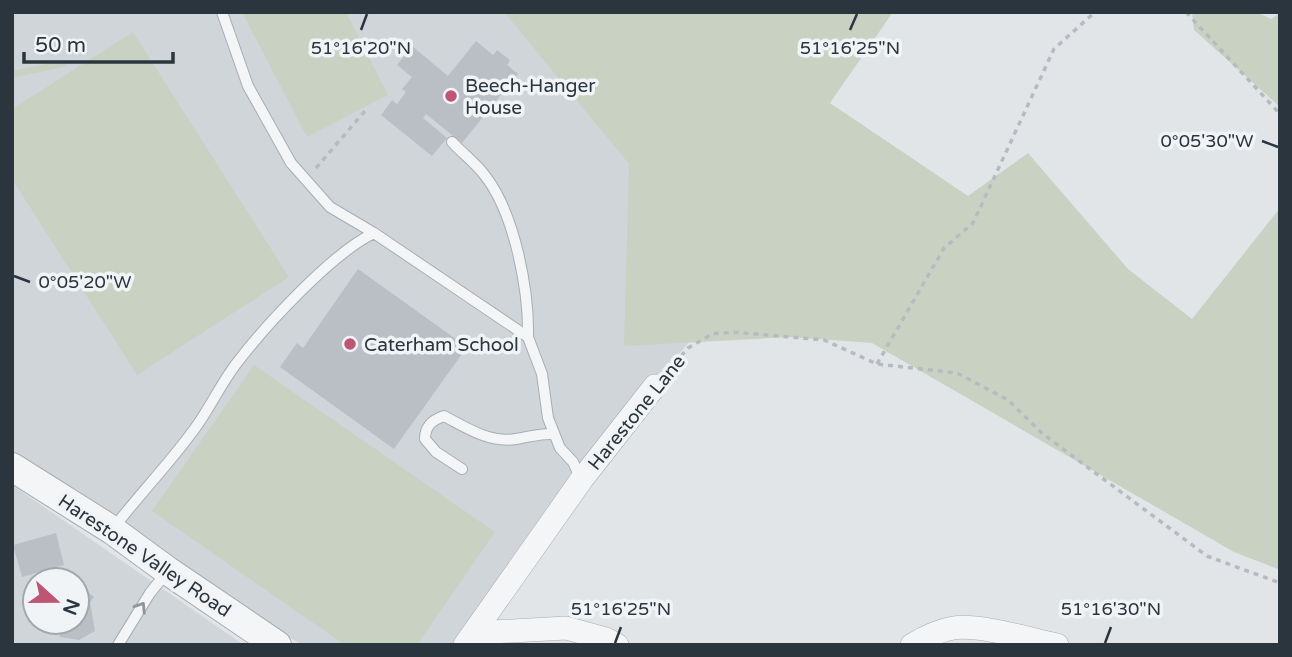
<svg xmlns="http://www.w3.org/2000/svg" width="1292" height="657" font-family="'Varela Round',sans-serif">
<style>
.built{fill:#d0d5da;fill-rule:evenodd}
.green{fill:#c9d1c3}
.building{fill:#b9bfc4}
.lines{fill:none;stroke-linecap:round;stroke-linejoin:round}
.service-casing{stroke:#a7adb2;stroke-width:12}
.minor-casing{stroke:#a7adb2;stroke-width:24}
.tertiary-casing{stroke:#a7adb2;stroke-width:30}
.path{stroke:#b7bbc0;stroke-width:3.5;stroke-dasharray:5 5;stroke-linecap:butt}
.service{stroke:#f3f5f7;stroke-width:10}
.minor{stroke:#f3f5f7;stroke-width:23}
.tertiary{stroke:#f3f5f7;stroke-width:28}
.oneway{stroke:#8f959a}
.ticks{fill:none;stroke:#2b353e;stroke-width:2.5}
.poi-dot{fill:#bf5575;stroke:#f1f4f6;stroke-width:2.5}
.labels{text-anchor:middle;stroke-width:7;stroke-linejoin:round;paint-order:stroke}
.poi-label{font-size:19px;fill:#2b353e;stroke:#f1f4f6;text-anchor:start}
.street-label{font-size:19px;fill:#2b353e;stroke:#f1f4f6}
.ticks-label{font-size:18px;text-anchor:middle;fill:#2b353e;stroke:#f1f4f6;stroke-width:7;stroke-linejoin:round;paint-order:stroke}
</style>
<rect width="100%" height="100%" fill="#e1e5e8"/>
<g class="built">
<path d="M 12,12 L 597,12 L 714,314 L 592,452 L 456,645 L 302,645 L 12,460 Z"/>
<path d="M 12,485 L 244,645 L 12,645 ZM 35,580 L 77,580 L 77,622 L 35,622 Z"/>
</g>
<g class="green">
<path d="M 242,12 L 346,12 L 388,95 L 307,137 Z"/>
<path d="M 504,12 L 893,12 L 830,103 L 968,196 L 1028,153 L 1128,269 L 1192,319 L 1280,208 L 1280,570 L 1234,552 L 872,343 L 790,337 L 624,346 L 629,164 Z"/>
<path d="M 1192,12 L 1257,12 L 1271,19 L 1280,13 L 1280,107 L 1194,30 Z"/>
<path d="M 133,32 L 289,277 L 137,375 L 12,179 L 12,109 Z"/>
<path d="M 65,60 L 67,66 L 12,78 L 12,71 Z"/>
<path d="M 254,365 L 495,532 L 417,645 L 345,645 L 152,511 Z"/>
</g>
<g class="building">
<path d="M 476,41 L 493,55 L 497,50 L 510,60 L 507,65 L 518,74 L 462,143 L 426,114 L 423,118 L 447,138 L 432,156 L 381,115 L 392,100 L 397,104 L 406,92 L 402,89 L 412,77 L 397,65 L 412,46 L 448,76 Z"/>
<path d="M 358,269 L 467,347 L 394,449 L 280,367 L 297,343 L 303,348 Z"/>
<path d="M 56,533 L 64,565 L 22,577 L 13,545 Z"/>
<path d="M 85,590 L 94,597 L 90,602 L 95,631 L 79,640 L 60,637 L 56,622 L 77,622 L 77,594 L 80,595 Z"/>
</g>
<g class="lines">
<defs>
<g id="service">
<path d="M 222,12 L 248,86 L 291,163 L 330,207 L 374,233"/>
<path d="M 452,142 C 463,154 477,164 486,177 C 515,215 529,291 528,337"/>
<path d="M 462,469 L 436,452 L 425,439 C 425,426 432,420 444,416 C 467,428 489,443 516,439 C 531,437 539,433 554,434"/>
<path d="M 112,530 C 138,496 168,465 193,431 C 209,410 220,385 236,364 C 265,326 332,253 374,233 L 528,337 L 542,374 L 548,418 L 560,448 L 573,462 L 581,479"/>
<path d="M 118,645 L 150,593 L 167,572"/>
</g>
<g id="minor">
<path d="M 474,633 L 566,628 L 606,639 L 617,645"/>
<path d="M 465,645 L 582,479 L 655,386"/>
<path d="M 912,645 C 925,637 937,631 953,628 C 979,624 1029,639 1057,645"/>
</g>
<path id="tertiary" d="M 12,467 L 112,530 L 168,571 L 277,645"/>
</defs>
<use href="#service" class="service-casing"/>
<use href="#minor" class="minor-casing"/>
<use href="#tertiary" class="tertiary-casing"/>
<g class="path">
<path d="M 1186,12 L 1280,114"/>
<path d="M 316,168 L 365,111"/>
<path d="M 877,364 L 944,248 L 973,223 L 1054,49 L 1095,12"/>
<path d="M 668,371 L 688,348 L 712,334 L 733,332 L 824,340 L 877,364 L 957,373 L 1008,400 L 1043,434 L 1207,556 L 1280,583"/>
</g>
<use href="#service" class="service"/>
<use href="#minor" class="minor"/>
<use href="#tertiary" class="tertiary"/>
</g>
<defs><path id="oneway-chevron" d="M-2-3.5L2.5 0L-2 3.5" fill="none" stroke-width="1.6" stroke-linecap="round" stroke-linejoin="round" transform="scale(1.75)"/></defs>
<use class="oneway" href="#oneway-chevron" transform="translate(141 607) rotate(-57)"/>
<path class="ticks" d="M 361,30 L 367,14M 850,30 L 857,14M 1262,141 L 1278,147M 14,276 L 30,282M 615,643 L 621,627M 1105,643 L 1111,627"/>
<g class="poi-dot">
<circle cx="451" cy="96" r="7"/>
<circle cx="350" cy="344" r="7"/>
</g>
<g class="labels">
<g class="poi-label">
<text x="465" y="92">Beech-Hanger<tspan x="465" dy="22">House</tspan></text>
<text x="364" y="351">Caterham School</text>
</g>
<g class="street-label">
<text transform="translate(636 412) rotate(-51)" y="7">Harestone Lane</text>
<text transform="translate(145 555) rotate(34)" y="7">Harestone Valley Road</text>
</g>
</g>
<g class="ticks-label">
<text x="361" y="54">51°16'20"N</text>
<text x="850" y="54">51°16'25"N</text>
<text x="1207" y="147">0°05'30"W</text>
<text x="85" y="288">0°05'20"W</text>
<text x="621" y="615">51°16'25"N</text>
<text x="1111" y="615">51°16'30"N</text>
</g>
<rect width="1292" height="657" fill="none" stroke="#2b353e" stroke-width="28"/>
<g transform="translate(56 601) rotate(111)"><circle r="33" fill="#f1f4f6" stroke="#a2a8ac" stroke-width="2"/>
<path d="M0-5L12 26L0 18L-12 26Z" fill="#bf5575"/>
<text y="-10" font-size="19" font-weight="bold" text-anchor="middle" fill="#2b353e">N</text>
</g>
<path d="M24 52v10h149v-10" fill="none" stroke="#2b353e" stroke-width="3.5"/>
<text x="35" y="52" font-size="21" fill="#2b353e" stroke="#f1f4f6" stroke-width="5" paint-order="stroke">50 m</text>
</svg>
